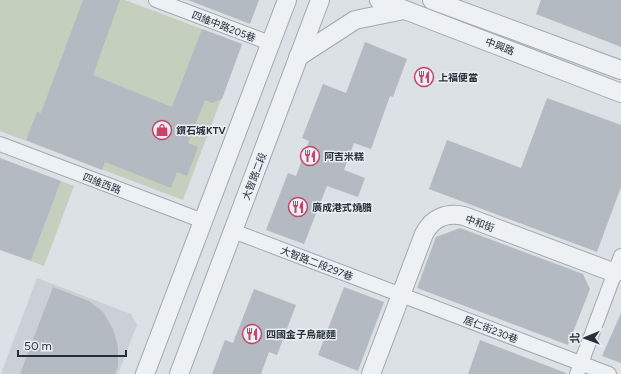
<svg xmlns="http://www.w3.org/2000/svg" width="621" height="374" font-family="Figtree,'Noto Sans TC',sans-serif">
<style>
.built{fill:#cad0d6}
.green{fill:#c4cfbd}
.building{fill:#b3bac2}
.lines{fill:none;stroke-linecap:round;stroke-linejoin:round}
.minor-casing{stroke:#a2a8ae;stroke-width:16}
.tertiary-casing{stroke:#a2a8ae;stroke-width:20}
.minor{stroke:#eef1f4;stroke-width:14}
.tertiary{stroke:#eef1f4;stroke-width:18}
.labels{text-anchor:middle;stroke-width:3;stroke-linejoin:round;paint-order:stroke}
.street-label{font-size:10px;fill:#26303a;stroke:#ebeff3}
.poi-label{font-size:10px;font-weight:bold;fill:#26303a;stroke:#ebeff3;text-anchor:start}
</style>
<rect width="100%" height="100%" fill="#dce1e5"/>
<path class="built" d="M 37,278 L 131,314 L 137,325 L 118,374 L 1,374 Z"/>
<g class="green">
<path d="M 0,0 L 125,0 L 242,44 L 183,200 L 0,131 Z"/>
<path d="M 61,181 L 74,186 L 44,266 L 31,261 Z"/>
</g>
<g class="building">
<path d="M 83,0 L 120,0 L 93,75 L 172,107 L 202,29 L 242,44 L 222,99 L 212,103 L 205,100 L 188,143 L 198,147 L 187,176 L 177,172 L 171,188 L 105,162 L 102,170 L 26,140 L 37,112 L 41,113 Z"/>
<path d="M 188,0 L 259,0 L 250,24 Z"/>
<path d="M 541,0 L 621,0 L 621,47 L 536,14 Z"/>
<path d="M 365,42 L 407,59 L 393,97 L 390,96 L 371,149 L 354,143 L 344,170 L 365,178 L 358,197 L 327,186 L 304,244 L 266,230 L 288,173 L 296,176 L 309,141 L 302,138 L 323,84 L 346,93 Z"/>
<path d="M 547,98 L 621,125 L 621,187 L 597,252 L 429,189 L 447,140 L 521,168 Z"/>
<path d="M 0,158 L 61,181 L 31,261 L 0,250 Z"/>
<path d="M 460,228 L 583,274 L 590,289 L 568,345 L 417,288 L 436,237 Z"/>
<path d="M 53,287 L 89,301 L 103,312 L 113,329 L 118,347 L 118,366 L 115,374 L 20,374 Z"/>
<path d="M 344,287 L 384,302 L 358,371 L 318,355 Z"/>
<path d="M 254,289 L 296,305 L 277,355 L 269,352 L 261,374 L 212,374 L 225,340 L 233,343 Z"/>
<path d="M 621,313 L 621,363 L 602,356 Z"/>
<path d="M 480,340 L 566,373 L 566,374 L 468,374 Z"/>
</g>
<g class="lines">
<defs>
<g id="minor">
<path d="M 156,0 L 270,43"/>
<path d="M 0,144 L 203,221"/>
<path d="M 233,231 L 609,374"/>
<path d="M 577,374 L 621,256"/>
</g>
<g id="tertiary">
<path d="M 379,0 L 621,93"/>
<path d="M 432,0 L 621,70"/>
<path d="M 298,57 L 355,20 L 404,10"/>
<path d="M 145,374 L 287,0"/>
<path d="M 179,374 L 320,0"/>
<path d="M 371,374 L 424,234 C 432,218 447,212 464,216 L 615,273"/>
</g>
</defs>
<use href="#minor" class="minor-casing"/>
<use href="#tertiary" class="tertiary-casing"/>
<use href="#minor" class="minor"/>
<use href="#tertiary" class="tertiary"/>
</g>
<defs>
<symbol id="restaurant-ring" viewBox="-11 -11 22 22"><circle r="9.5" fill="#ebeff3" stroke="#c74468" stroke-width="1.5"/><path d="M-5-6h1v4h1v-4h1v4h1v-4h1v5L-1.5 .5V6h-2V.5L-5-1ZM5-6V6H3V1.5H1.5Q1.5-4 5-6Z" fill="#c74468"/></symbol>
<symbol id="shop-ring" viewBox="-11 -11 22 22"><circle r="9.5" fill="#ebeff3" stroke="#c74468" stroke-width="1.5"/><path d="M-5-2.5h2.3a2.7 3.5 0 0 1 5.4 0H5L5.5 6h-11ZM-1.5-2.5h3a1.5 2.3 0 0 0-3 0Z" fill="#c74468"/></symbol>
</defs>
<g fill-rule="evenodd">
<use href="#restaurant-ring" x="413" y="66" width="22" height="22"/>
<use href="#shop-ring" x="151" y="119" width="22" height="22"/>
<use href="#restaurant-ring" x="299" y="145" width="22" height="22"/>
<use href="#restaurant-ring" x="287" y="196" width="22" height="22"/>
<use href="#restaurant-ring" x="241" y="323" width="22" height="22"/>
</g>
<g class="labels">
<g class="street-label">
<text transform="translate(224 26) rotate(21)" y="4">四維中路205巷</text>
<text transform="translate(500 46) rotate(21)" y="4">中興路</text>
<text transform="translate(254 176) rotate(-69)" y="4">大智路二段</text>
<text transform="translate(102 183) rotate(21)" y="4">四維西路</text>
<text transform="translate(480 223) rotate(20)" y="4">中和街</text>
<text transform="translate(317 263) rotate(21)" y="4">大智路二段297巷</text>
<text transform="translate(491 329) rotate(21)" y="4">居仁街230巷</text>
</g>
<g class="poi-label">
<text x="438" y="81">上福便當</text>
<text x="176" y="134">鑽石城KTV</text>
<text x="324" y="160">阿吉米糕</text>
<text x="312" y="211">廣成港式燒腊</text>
<text x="266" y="338">四國金子烏龍麵</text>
</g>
</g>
<g transform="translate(585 338) rotate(269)" stroke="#ebeff3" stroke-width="3" paint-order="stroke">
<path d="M0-3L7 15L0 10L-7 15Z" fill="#26303a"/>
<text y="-6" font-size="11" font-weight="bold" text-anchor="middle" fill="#26303a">北</text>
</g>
<path d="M18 350v6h108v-6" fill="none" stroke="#26303a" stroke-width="2"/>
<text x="24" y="350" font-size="12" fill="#26303a" stroke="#ebeff3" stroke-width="3" paint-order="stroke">50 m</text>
</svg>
